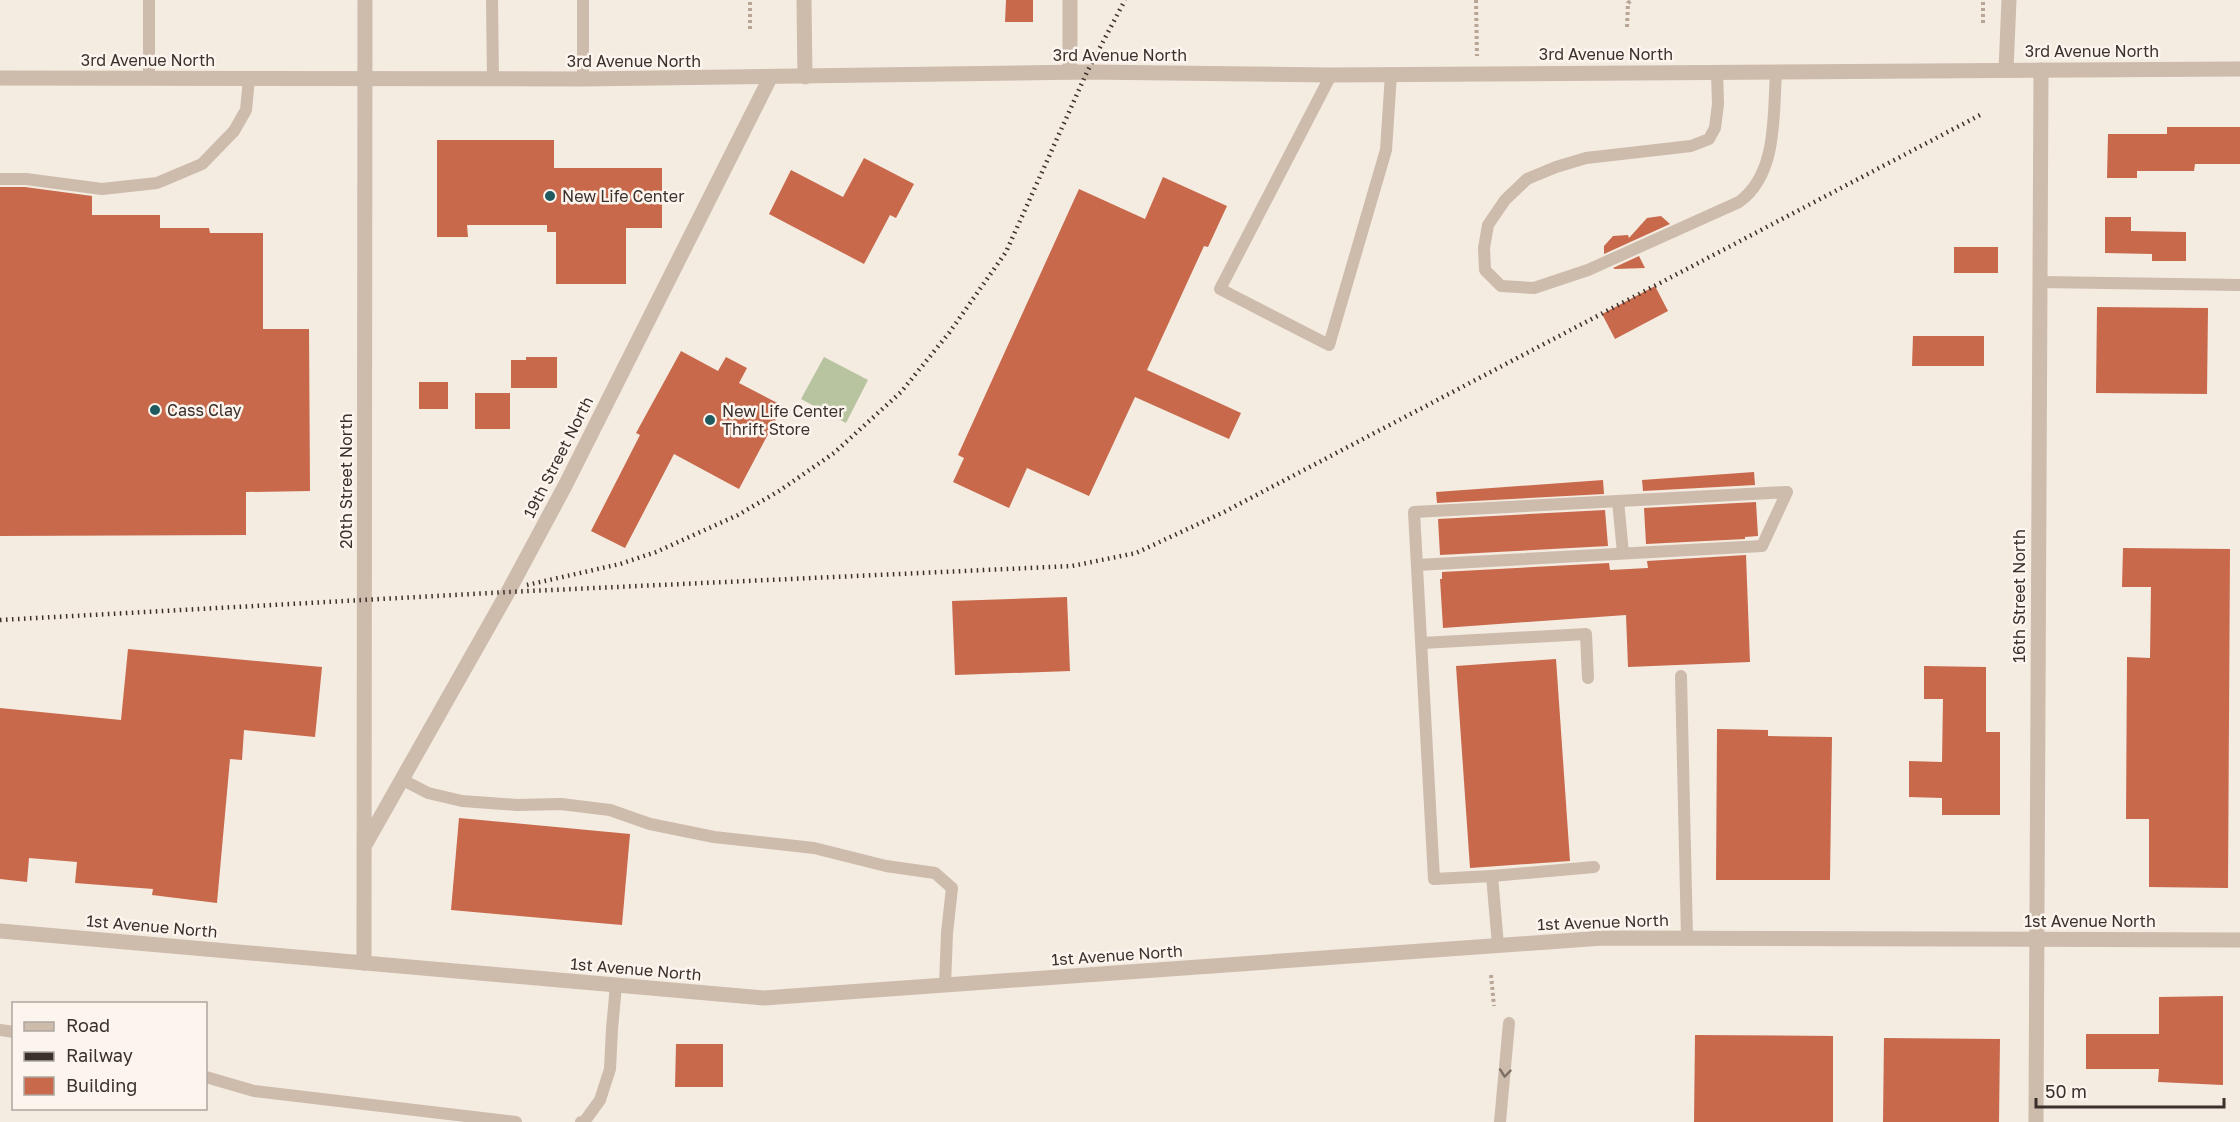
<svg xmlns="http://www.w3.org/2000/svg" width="2240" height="1122" font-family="'Golos Text',sans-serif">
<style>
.green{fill:#b8c4a0}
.building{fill:#c8694b}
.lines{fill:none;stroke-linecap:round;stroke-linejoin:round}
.path{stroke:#b9a596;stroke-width:4;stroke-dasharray:3 3;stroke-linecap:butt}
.service{stroke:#cdbbac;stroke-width:12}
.minor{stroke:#cdbbac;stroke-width:15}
.tertiary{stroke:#cdbbac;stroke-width:15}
.rail{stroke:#3b302b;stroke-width:4.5;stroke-dasharray:1.5 4.5;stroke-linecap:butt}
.oneway{stroke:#7d6f65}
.poi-dot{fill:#1f5a5e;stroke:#fbf5ee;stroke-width:2}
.labels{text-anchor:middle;stroke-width:5;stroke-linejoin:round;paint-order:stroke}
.street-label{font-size:16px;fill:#3b302b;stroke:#fbf5ee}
.poi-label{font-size:16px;fill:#3b302b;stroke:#fbf5ee;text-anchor:start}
</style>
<rect width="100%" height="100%" fill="#f4ebe1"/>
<path class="green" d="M 824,357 L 868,380 L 846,423 L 801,399 Z"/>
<g class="building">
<path d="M 1006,0 L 1033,0 L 1033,22 L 1005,22 Z"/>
<path d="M 2167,127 L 2240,127 L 2240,164 L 2195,164 L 2194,171 L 2137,171 L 2137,178 L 2107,178 L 2108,134 L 2167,134 Z"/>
<path d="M 437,140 L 554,140 L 554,168 L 662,168 L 662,228 L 626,228 L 626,284 L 556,284 L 556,232 L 547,232 L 547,225 L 467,225 L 468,237 L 437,237 Z"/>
<path d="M 864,158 L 914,184 L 896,218 L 890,215 L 864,264 L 769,214 L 791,170 L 843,197 Z"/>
<path d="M 1163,177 L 1227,206 L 1208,247 L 1204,246 L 1147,370 L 1241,413 L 1229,439 L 1135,397 L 1089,496 L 1027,468 L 1009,508 L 953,482 L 964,458 L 958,455 L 1079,189 L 1145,219 Z"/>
<path d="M 0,187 L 25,187 L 92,196 L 92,215 L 160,215 L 160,228 L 209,228 L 210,233 L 263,233 L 263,329 L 309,329 L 310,491 L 246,492 L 246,535 L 0,536 Z"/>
<path d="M 1661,216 L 1670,224 L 1604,254 L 1604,246 L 1613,236 L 1628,235 L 1629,238 L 1647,218 Z"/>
<path d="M 2105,217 L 2131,217 L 2131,231 L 2186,232 L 2186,261 L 2152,261 L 2152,254 L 2105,253 Z"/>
<rect x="1954" y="247" width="44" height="26"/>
<path d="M 1639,256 L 1645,268 L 1615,269 L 1613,268 Z"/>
<path d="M 1655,286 L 1668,311 L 1615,339 L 1602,314 Z"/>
<path d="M 2097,307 L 2208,308 L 2207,394 L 2096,393 Z"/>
<path d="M 1913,336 L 1984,336 L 1984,366 L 1912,366 Z"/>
<path d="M 681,351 L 718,371 L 726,357 L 747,368 L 739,383 L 783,406 L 739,489 L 674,454 L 625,548 L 591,531 L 640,435 L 636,433 Z"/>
<path d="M 526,357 L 557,357 L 557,388 L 511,388 L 511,360 L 526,360 Z"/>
<rect x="419" y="382" width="29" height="27"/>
<rect x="475" y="393" width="35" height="36"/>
<path d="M 1754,472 L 1755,485 L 1643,491 L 1642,480 Z"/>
<path d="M 1603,480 L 1604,494 L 1437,503 L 1436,492 Z"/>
<path d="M 1756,502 L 1758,536 L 1745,537 L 1745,539 L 1646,544 L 1644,508 Z"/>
<path d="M 1605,510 L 1608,546 L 1440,555 L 1438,519 Z"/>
<path d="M 2123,548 L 2230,549 L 2228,888 L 2149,887 L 2149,819 L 2126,819 L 2127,657 L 2150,658 L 2151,587 L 2122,587 Z"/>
<path d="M 1746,555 L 1750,662 L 1628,667 L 1626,615 L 1443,628 L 1440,579 L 1442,579 L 1442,572 L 1609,563 L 1610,570 L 1648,568 L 1647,561 Z"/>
<path d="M 1067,597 L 1070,671 L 955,675 L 952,601 Z"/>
<path d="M 128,649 L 322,667 L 315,737 L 244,730 L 242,760 L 230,759 L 217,903 L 152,895 L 153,889 L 75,883 L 77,862 L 29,858 L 27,882 L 0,879 L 0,708 L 121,720 Z"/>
<path d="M 1556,659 L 1570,861 L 1470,868 L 1456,666 Z"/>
<path d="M 1924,666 L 1986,667 L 1986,732 L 2000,732 L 2000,815 L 1942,815 L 1942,798 L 1909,797 L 1909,761 L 1942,762 L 1943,699 L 1924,699 Z"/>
<path d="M 1717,729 L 1768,730 L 1768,736 L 1832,737 L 1830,880 L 1716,880 Z"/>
<path d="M 459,818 L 630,834 L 622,925 L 451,910 Z"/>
<path d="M 2223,996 L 2223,1085 L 2158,1082 L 2159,1069 L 2086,1069 L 2086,1034 L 2159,1034 L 2159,997 Z"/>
<path d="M 1695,1035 L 1833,1036 L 1833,1122 L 1694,1122 Z"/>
<path d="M 1884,1038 L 2000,1039 L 1999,1122 L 1883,1122 Z"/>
<path d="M 676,1044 L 723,1044 L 723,1087 L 675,1087 Z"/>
</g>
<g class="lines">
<g class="path">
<path d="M 1476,0 L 1477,56"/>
<path d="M 1983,23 L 1983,0"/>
<path d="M 1627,27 L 1628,3 L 1632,0"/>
<path d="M 750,29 L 750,0"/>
<path d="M 1491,975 L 1494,1006"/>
</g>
<g class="service">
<path d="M 149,0 L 149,78"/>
<path d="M 492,0 L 493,79"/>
<path d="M 583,0 L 583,79"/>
<path d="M 1717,72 L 1718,104 L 1715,128 L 1709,139 L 1691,146 L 1586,158 L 1556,167 L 1527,179 L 1505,200 L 1488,225 L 1484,248 L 1485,270 L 1501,286 L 1534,288 L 1588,270 L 1739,202 C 1778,174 1773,115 1776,72"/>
<path d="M 1331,75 L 1220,289 L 1329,345 L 1386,150 L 1391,74"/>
<path d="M 0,179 L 26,179 L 102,189 L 157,183 L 202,164 L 234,131 L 246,110 L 249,79"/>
<path d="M 2040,282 L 2240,285"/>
<path d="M 1618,501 L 1623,553"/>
<path d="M 1417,565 L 1762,546 L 1787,492 L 1414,512 L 1434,879 L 1492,876 L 1498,945"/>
<path d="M 1422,643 L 1586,634 L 1588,678"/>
<path d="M 1681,676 L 1687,937"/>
<path d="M 401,779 L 428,793 L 462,801 L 517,805 L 561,804 L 610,810 L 650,824 L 714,837 L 814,848 L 886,866 L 935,873 L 952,888 L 947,933 L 945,985"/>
<path d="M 1492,876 L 1594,867"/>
<path d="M 0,1030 L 14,1032"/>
<path d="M 206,1077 L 254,1091 L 516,1122"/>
<path d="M 581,1122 L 584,1122 L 600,1100 L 610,1069 L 612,1029 L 616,985"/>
<path d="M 1500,1122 L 1509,1023"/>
</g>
<g class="minor">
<path d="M 804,0 L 805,77"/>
<path d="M 1070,0 L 1070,72"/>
<path d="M 2006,70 L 2009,0"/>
<path d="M 0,78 L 583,79 L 1087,72 L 1331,75 L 2240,69"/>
<path d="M 366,843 L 508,592 L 566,484 L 770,78"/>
<path d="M 364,963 L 365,0"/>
<path d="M 2036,1122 L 2041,70"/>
</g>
<path class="tertiary" d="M 0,931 L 764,998 L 1603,938 L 2240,940"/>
<g class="rail">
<path d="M 527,585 L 620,564 L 656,552 L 738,515 L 779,491 L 834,453 L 901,392 L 949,333 L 1006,252 L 1087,72 L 1125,0"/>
<path d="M 0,620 L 508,592 L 1072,566 L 1136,553 L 1224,512 L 1982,114"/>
</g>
</g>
<defs><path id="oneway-chevron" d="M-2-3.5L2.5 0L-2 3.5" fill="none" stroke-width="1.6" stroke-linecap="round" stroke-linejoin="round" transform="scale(1.5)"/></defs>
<use class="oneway" href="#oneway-chevron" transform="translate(1505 1073) rotate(96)"/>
<g class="poi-dot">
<circle cx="550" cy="196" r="6"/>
<circle cx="155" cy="410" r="6"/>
<circle cx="710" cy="420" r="6"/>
</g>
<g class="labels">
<g class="street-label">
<text x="2092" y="57">3rd Avenue North</text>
<text x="1606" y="60">3rd Avenue North</text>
<text x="1120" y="61">3rd Avenue North</text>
<text x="148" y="66">3rd Avenue North</text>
<text x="634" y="67">3rd Avenue North</text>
<text transform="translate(558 457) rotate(-63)" y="6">19th Street North</text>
<text transform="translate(346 481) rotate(-90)" y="6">20th Street North</text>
<text transform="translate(2019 596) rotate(-90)" y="6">16th Street North</text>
<text x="2090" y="927">1st Avenue North</text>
<text transform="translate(1603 922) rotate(-2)" y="6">1st Avenue North</text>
<text transform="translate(152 926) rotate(5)" y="6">1st Avenue North</text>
<text transform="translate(1117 955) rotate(-4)" y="6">1st Avenue North</text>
<text transform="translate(636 969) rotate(5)" y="6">1st Avenue North</text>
</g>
<g class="poi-label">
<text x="562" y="202">New Life Center</text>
<text x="167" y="416">Cass Clay</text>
<text x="722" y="417">New Life Center<tspan x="722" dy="18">Thrift Store</tspan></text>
</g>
</g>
<rect x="12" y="1002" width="195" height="108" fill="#fbf5ee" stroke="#aea6a0" stroke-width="1.5"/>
<rect x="24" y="1022" width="30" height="9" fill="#cdbbac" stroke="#aea6a0" stroke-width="1.5"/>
<text x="66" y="1032" font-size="18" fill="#3b302b">Road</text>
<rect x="24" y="1052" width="30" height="9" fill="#3b302b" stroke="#aea6a0" stroke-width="1.5"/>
<text x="66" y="1062" font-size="18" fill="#3b302b">Railway</text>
<rect x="24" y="1077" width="30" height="18" fill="#c8694b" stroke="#aea6a0" stroke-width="1.5"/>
<text x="66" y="1092" font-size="18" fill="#3b302b">Building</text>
<path d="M2036 1098v9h188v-9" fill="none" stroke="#3b302b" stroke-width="3"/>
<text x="2045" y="1098" font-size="18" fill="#3b302b" stroke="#fbf5ee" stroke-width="4.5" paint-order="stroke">50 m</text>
</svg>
